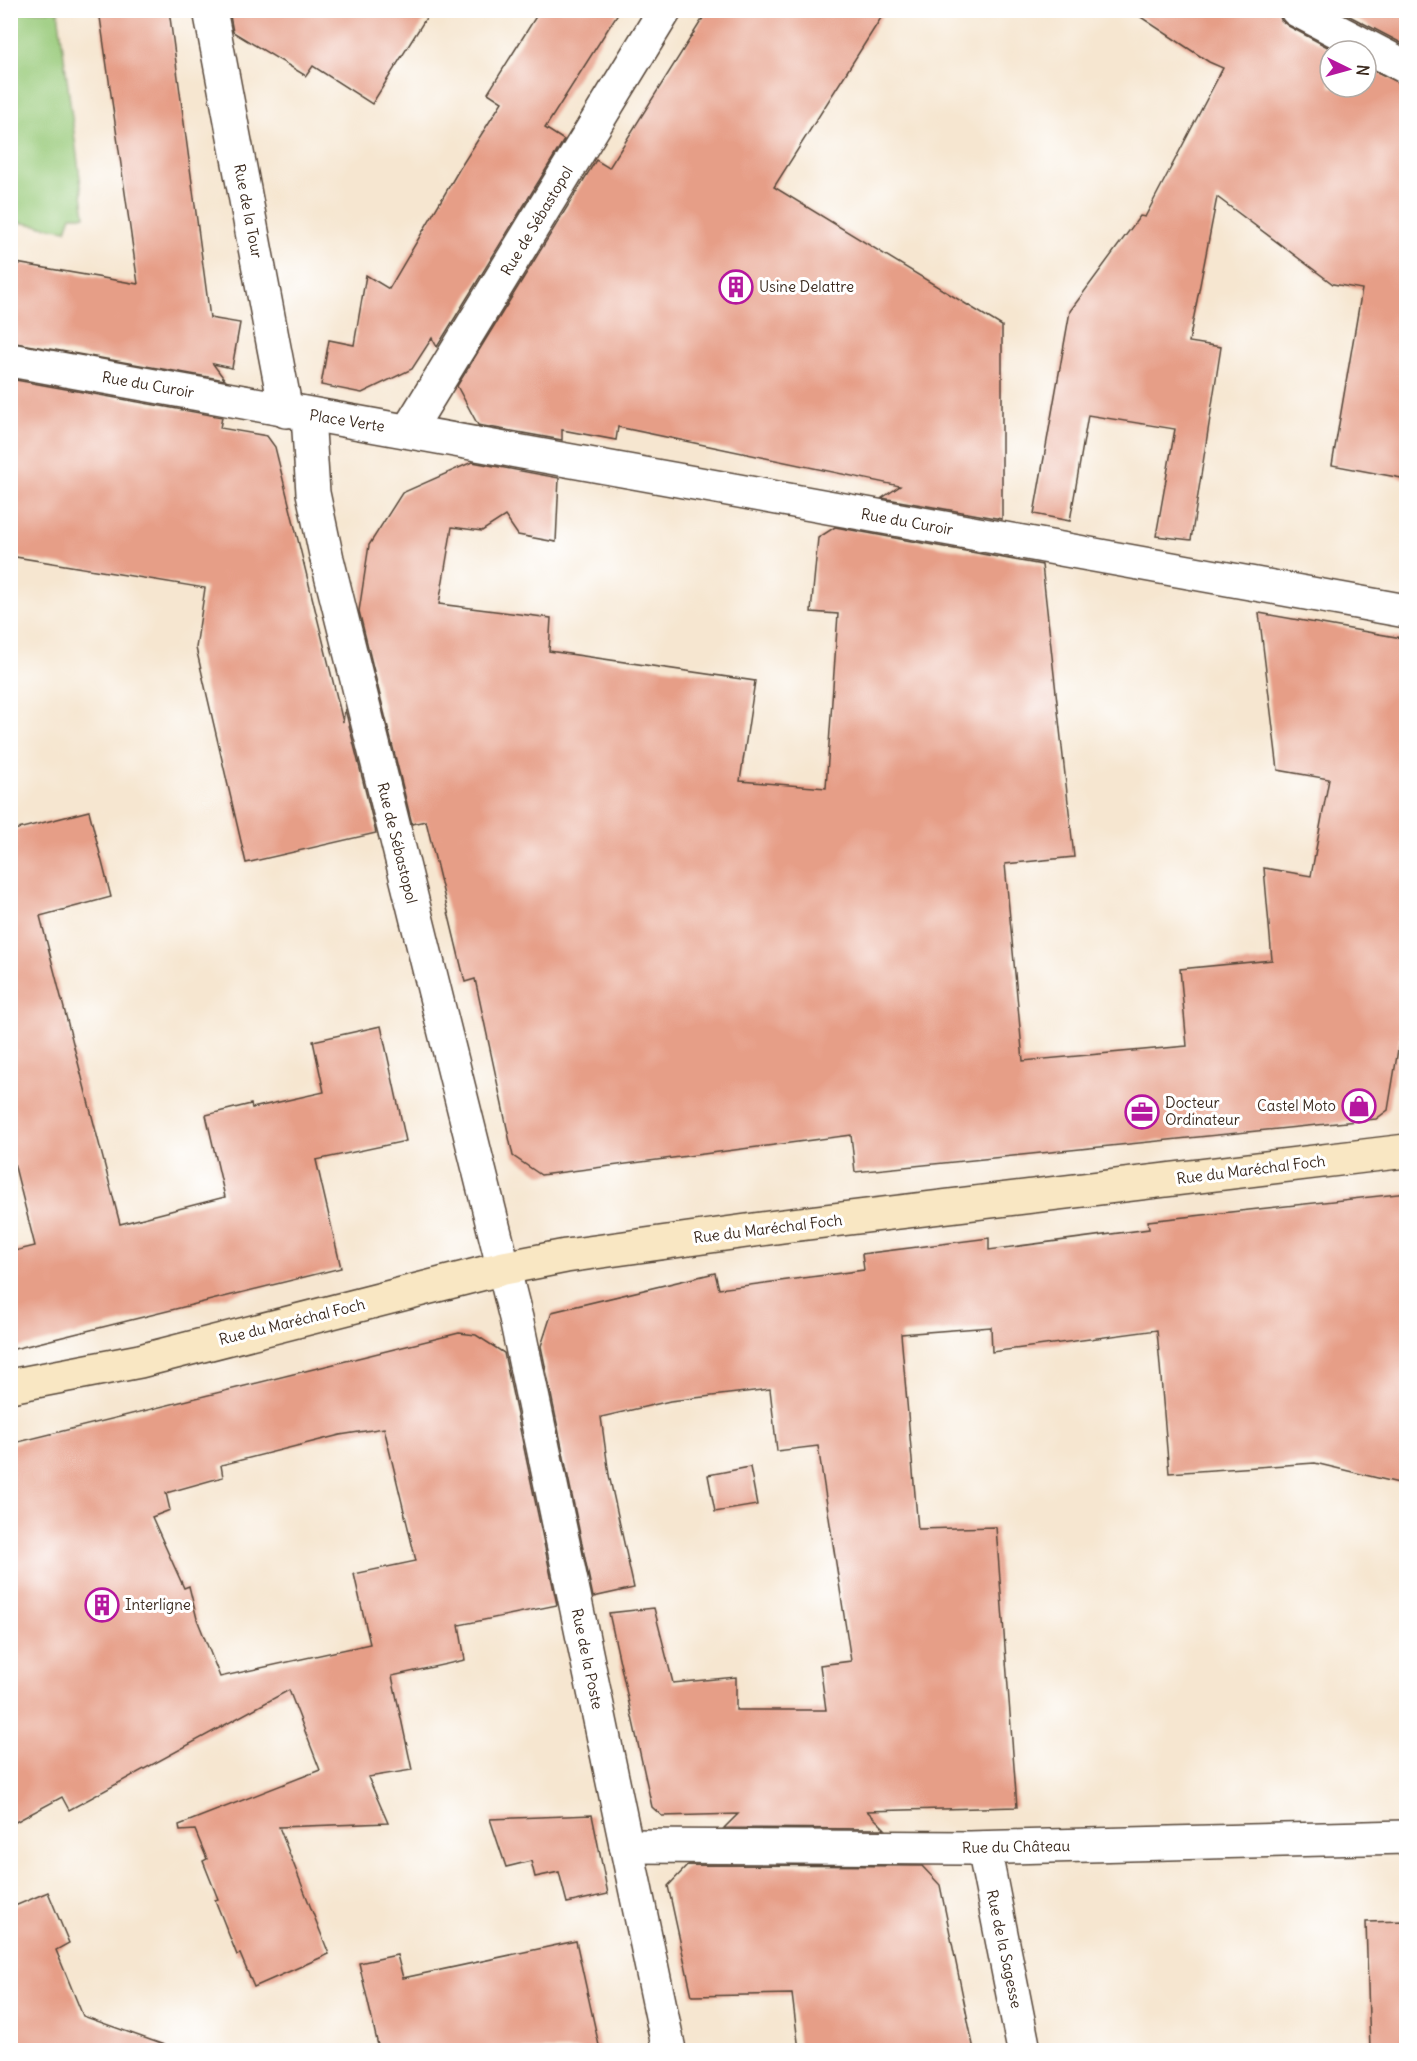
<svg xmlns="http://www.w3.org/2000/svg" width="1417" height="2061" font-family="Delius,sans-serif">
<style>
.green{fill:#9acb7b;stroke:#6a7a4c;stroke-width:1.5}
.building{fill:#e69e87;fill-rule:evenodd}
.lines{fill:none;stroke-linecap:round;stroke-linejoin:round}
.street-casing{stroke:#574639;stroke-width:36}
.secondary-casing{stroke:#574639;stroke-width:36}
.street{stroke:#fff;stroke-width:33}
.secondary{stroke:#f9e7c3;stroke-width:33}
.labels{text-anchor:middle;stroke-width:6;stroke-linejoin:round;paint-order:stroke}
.street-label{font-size:15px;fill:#3b2a1e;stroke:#fff}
.poi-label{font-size:15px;fill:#3b2a1e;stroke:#fff;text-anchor:start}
</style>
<rect width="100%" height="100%" fill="#fff"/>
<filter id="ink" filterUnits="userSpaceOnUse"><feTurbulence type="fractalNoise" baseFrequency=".0167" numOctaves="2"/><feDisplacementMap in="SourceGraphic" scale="12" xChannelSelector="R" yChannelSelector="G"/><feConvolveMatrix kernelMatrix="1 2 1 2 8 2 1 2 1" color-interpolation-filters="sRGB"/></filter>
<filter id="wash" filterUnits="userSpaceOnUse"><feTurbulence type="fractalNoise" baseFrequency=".008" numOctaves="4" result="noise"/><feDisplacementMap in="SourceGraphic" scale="24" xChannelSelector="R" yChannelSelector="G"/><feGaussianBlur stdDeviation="1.35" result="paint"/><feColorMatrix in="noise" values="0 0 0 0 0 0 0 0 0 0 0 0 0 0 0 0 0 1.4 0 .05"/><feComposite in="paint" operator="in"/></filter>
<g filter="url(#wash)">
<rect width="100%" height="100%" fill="#f6e6d0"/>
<path class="green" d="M 10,11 L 58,11 L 85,216 L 71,216 L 66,230 L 11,221 Z"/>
<g id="blocks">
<g class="building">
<path d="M 99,10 L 169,10 L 210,318 L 240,323 L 232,368 L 213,364 L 225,380 L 10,342 L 10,262 L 138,284 Z"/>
<path d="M 229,10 L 431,10 L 372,104 L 313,66 L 306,76 L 233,32 Z"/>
<path d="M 540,10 L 620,10 L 545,128 L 564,140 L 437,347 L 432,338 L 412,369 L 362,393 L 321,385 L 329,340 L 354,345 L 366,275 L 389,289 L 460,168 L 502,102 L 488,93 Z"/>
<path d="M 708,10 L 886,10 L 774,187 L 1002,326 L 1002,519 L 882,498 L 900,486 L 618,427 L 616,440 L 562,430 L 562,440 L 478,425 L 457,386 L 596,160 L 609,168 Z"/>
<path d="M 1130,10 L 1278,10 L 1281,20 L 1288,26 L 1335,51 L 1330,51 L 1330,87 L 1366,87 L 1366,67 L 1407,86 L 1407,479 L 1332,465 L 1362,289 L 1333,284 L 1217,197 L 1189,342 L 1221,347 L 1191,540 L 1156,536 L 1175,429 L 1088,415 L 1070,521 L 1034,514 L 1070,311 L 1140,216 L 1145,217 L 1223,68 L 1209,62 Z"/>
<path d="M 1338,10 L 1407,10 L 1407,46 Z"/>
<path d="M 10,379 L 222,417 L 220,428 L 267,436 L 275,447 L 343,722 L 345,709 L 376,833 L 246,863 L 196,648 L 205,588 L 10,556 Z"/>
<path d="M 472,462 L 559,478 L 556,542 L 518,535 L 505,516 L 482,531 L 452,527 L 439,604 L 551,618 L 549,651 L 755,681 L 740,781 L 826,788 L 838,614 L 811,612 L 818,538 L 835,527 L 1042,565 L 1074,857 L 1005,864 L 1023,1061 L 1187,1046 L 1180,969 L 1272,960 L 1264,868 L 1311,876 L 1329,779 L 1278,770 L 1259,613 L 1407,639 L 1407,995 L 1388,1110 L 1376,1119 L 855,1172 L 851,1135 L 541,1175 L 513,1156 L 475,979 L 465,982 L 426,821 L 412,824 L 359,611 L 369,545 L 402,493 Z"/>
<path d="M 89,811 L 111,897 L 40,916 L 120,1224 L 225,1197 L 206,1115 L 251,1104 L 252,1108 L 324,1092 L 313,1041 L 381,1026 L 406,1141 L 316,1160 L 341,1268 L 10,1350 L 10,1252 L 35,1246 L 10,1147 L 10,831 Z"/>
<path d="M 1407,1193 L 1407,1485 L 1315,1463 L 1169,1473 L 1157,1330 L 992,1352 L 991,1327 L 901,1334 L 918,1529 L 996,1527 L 1017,1807 L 867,1811 L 885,1829 L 724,1828 L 738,1814 L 662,1816 L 652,1807 L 609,1613 L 654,1608 L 673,1683 L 736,1677 L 736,1710 L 826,1710 L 820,1665 L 851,1661 L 818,1446 L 777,1451 L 770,1389 L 670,1401 L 601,1417 L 609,1475 L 634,1588 L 593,1597 L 541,1346 L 552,1312 L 715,1273 L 719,1289 L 864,1270 L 862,1254 L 989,1238 L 989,1250 L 1149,1229 L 1148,1221 Z"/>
<path d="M 459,1333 L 476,1335 L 504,1353 L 557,1605 L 459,1625 L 465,1660 L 392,1676 L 412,1770 L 368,1777 L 388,1823 L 279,1827 L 329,1954 L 254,1987 L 240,1954 L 237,1955 L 215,1900 L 218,1899 L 203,1861 L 207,1859 L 195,1830 L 180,1831 L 179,1825 L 320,1770 L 289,1690 L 69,1810 L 62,1797 L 10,1825 L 10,1444 ZM 384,1428 L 416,1561 L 354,1574 L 370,1644 L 220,1677 L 197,1619 L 189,1586 L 184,1588 L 152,1517 L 170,1510 L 166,1493 L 223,1477 L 221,1465 L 340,1435 Z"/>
<path d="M 750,1467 L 757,1505 L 715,1512 L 708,1475 Z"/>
<path d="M 592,1815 L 608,1894 L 567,1903 L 559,1872 L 535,1877 L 531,1861 L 506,1867 L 490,1819 Z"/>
<path d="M 688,1865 L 922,1866 L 940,1885 L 974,2050 L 799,2050 L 792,1994 L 692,1996 L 668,1886 Z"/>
<path d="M 48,1892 L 69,1943 L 56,1950 L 83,2016 L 167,2046 L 166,2050 L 10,2050 L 10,1908 Z"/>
<path d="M 1407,1921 L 1407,2050 L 1370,2050 L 1366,1922 Z"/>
<path d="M 576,1941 L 600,2050 L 379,2050 L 359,1963 L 397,1955 L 403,1978 Z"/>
</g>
</g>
</g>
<g filter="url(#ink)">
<use href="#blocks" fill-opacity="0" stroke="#574639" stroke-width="1.5"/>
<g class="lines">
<defs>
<g id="street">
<path d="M 210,10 L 286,411"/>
<path d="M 1297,10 L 1406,67"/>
<path d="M 10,360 L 1406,611"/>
<path d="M 308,415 L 313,493 L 327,559 L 516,1318 L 669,2050"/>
<path d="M 408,431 L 665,10"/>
<path d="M 626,1846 L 969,1848 L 1406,1837"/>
<path d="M 984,1848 L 1024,2050"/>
</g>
<path id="secondary" d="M 10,1386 L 140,1361 L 504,1268 L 566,1256 L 783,1226 L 1406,1151"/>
</defs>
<use href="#street" class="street-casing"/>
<use href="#secondary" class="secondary-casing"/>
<use href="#street" class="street"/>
<use href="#secondary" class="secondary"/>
</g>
</g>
<defs>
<symbol id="building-ring" viewBox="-11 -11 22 22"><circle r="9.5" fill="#fff" stroke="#b5179e" stroke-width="1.5"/><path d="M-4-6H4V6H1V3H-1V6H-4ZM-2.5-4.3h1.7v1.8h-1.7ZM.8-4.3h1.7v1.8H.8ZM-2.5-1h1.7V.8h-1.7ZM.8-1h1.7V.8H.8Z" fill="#b5179e"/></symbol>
<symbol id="shop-ring" viewBox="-11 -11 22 22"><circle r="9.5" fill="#fff" stroke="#b5179e" stroke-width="1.5"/><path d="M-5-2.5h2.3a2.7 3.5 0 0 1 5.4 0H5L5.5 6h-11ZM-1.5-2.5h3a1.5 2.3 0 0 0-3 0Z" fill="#b5179e"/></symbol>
<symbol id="office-ring" viewBox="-11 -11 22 22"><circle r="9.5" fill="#fff" stroke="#b5179e" stroke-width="1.5"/><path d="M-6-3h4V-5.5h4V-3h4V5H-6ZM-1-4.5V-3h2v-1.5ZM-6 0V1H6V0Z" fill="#b5179e"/></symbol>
</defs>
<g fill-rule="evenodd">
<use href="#building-ring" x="717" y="268" width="38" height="38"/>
<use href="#shop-ring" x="1340" y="1087" width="38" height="38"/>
<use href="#office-ring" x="1123" y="1093" width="38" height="38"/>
<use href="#building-ring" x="83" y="1586" width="38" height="38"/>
</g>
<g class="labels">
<g class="street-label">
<text transform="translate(248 211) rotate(79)" y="5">Rue de la Tour</text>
<text transform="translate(537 221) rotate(-59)" y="5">Rue de Sébastopol</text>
<text transform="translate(148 385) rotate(10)" y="5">Rue du Curoir</text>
<text transform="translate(347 421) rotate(9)" y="5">Place Verte</text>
<text transform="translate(907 522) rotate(10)" y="5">Rue du Curoir</text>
<text transform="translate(397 843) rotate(76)" y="5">Rue de Sébastopol</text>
<text transform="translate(1251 1170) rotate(-7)" y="5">Rue du Maréchal Foch</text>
<text transform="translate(768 1229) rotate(-7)" y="5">Rue du Maréchal Foch</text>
<text transform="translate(292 1322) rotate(-14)" y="5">Rue du Maréchal Foch</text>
<text transform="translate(587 1659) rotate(78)" y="5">Rue de la Poste</text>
<text transform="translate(1016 1847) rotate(-1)" y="5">Rue du Château</text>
<text transform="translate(1004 1949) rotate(78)" y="5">Rue de la Sagesse</text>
</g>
<g class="poi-label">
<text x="759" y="292">Usine Delattre</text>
<text x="1165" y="1108">Docteur<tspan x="1165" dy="17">Ordinateur</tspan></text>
<text x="1336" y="1111" text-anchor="end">Castel Moto</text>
<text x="125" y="1610">Interligne</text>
</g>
</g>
<rect width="1417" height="2061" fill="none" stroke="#fff" stroke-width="36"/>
<g transform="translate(1348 69) rotate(95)"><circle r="28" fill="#ffffff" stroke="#b1aaa5" stroke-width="1.5"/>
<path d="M0-4.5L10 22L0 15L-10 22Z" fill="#b5179e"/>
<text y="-9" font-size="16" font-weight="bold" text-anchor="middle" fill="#3b2a1e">N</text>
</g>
</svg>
